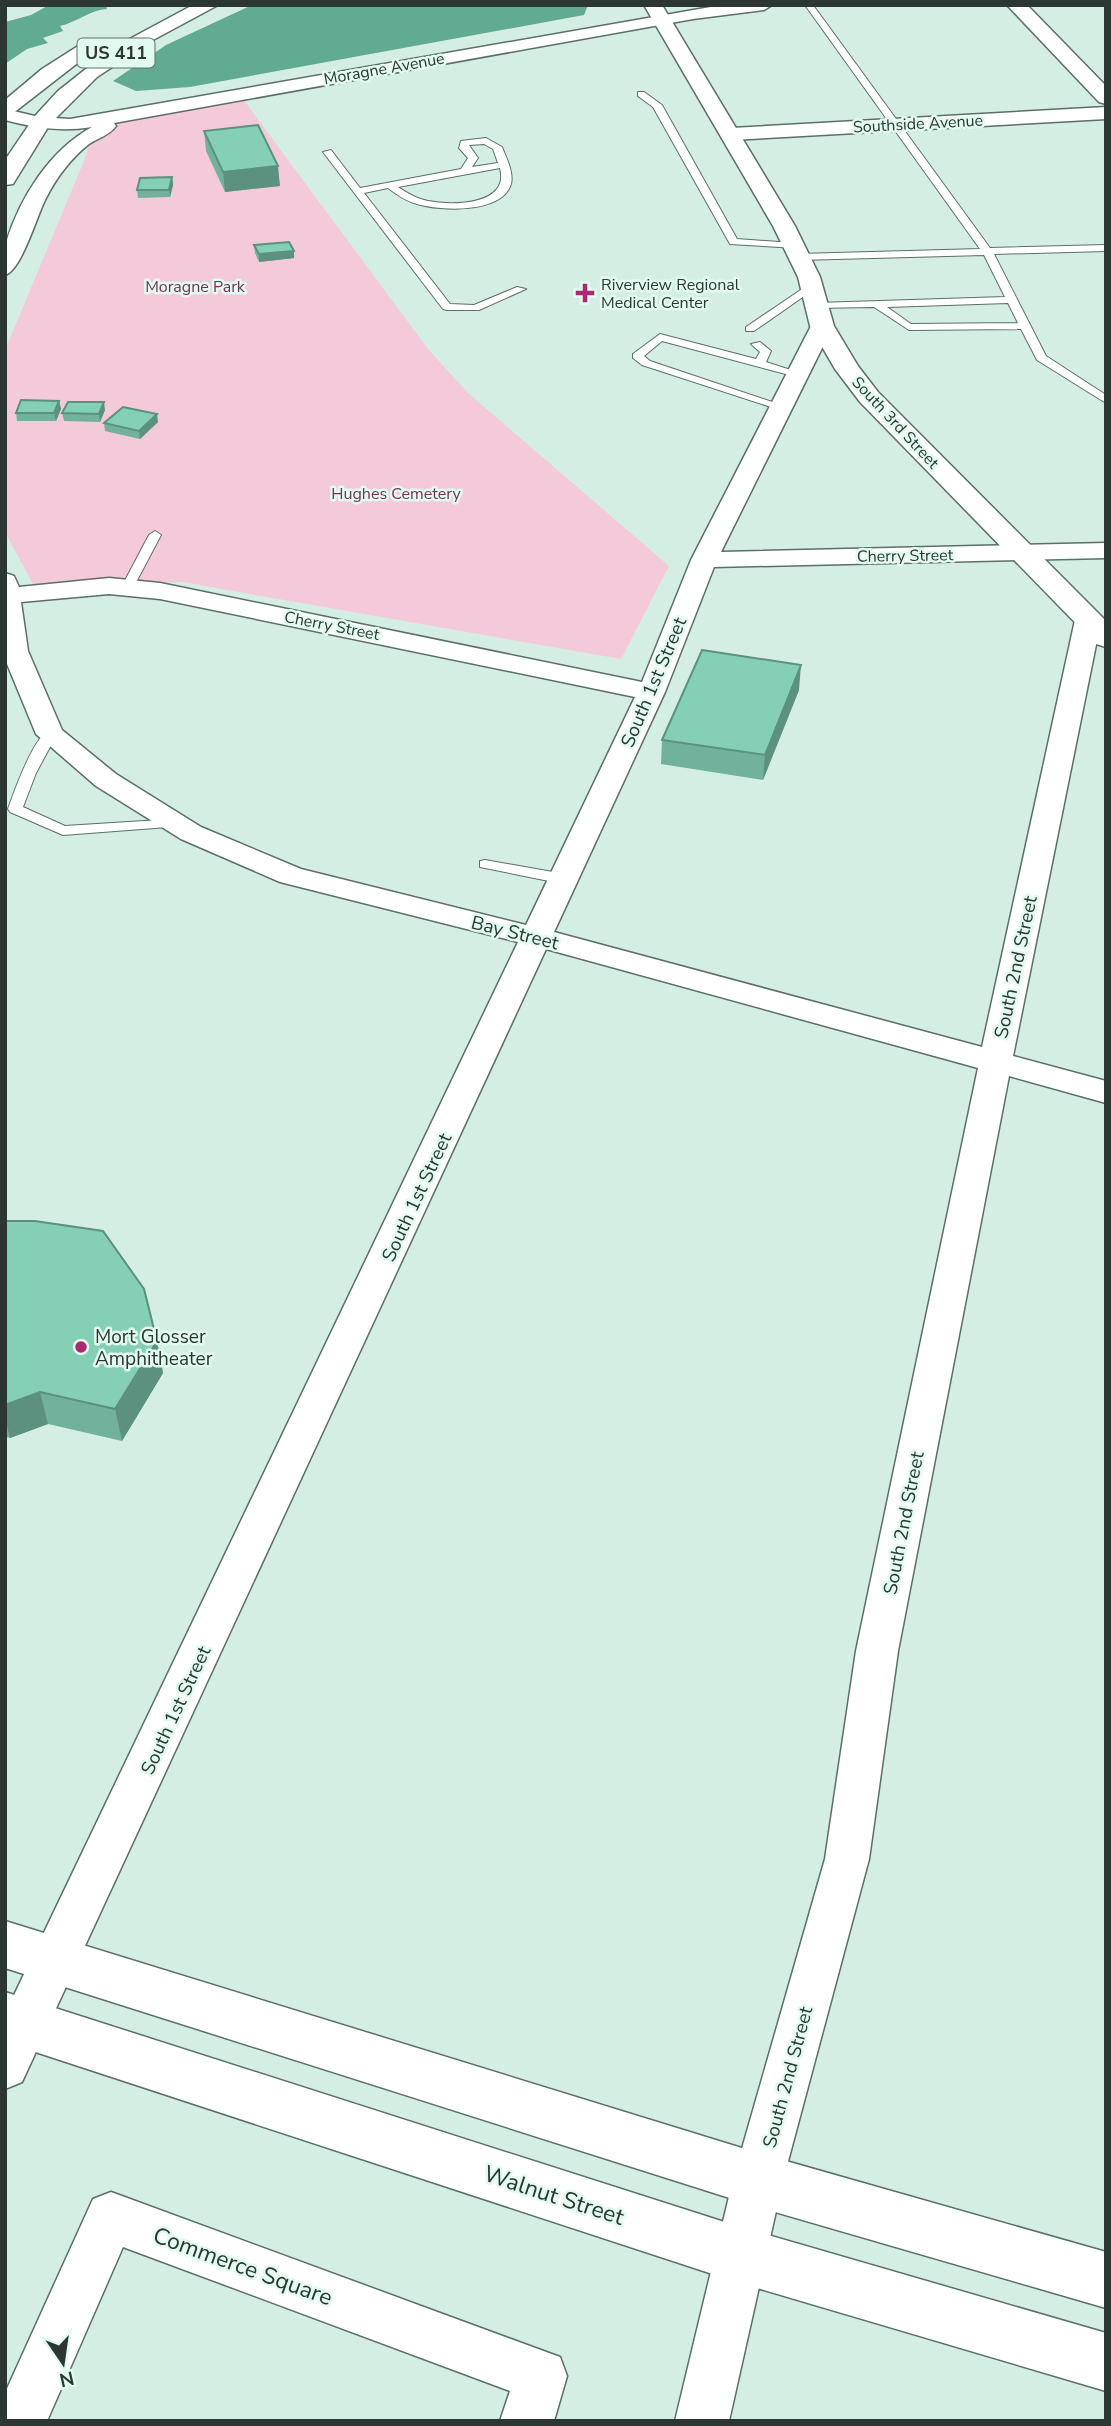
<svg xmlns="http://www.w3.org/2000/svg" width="1111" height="2426" font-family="'Nunito Sans',sans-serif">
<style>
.green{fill:#f4c9da}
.water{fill:#61ab93}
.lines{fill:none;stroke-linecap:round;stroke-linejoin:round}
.lane-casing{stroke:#5a6f67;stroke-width:2}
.street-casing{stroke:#5a6f67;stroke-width:3}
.secondary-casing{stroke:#5a6f67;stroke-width:3}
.primary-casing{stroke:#5a6f67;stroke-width:3}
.lane{fill:#fff;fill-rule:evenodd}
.street{fill:#fff;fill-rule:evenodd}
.secondary{fill:#fff;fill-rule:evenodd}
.primary{fill:#fff;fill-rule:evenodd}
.wall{fill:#72b29c}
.shaded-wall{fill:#5c917f}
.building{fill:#84cfb5;stroke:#5c917f;stroke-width:2}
.poi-dot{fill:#ac2871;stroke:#e2fbf1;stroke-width:2.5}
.labels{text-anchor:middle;stroke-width:5;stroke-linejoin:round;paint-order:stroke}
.far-street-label{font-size:16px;fill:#2c3632;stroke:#e2fbf1}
.far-poi-label{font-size:16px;fill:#2c3632;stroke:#e2fbf1;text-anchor:start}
.far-park-label{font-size:16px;fill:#792e54;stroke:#e2fbf1}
.shield{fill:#e2fbf1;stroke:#63716b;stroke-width:2}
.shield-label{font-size:18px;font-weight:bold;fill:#2c3632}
.street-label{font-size:19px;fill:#2c3632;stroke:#e2fbf1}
.poi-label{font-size:19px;fill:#2c3632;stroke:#e2fbf1;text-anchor:start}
.near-street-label{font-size:23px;fill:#2c3632;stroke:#e2fbf1}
</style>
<rect width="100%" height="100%" fill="#d5eee4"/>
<path class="green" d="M 240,95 L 428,349 L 468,393 L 669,566 L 621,659 L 182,582 L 34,586 L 5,532 L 5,350 L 84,161 C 87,153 89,141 95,136 C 123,111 203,102 240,95 Z"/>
<g class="water">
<path d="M 49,5 L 106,5 L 107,9 C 90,10 77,22 60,26 L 63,31 L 43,38 L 48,43 L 27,49 L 5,64 L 5,22 L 31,15 Z"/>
<path d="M 252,5 L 588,5 L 584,15 L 190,87 L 136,91 L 113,81 L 166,45 Z"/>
</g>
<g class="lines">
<defs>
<g id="lane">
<path d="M 805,5 L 813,5 L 990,248 L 1106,245 L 1106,251 L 994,254 L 1046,356 L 1106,395 L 1106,403 L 1037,360 L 1021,329 L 909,330 L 874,307 L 813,308 L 812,306 L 817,303 L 1005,297 L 984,255 L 799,260 L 794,257 L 799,254 L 980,249 ZM 1008,303 L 1018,323 L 911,324 L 887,307 Z"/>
<path d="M 638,92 L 644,92 L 662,105 L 737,239 L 793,243 L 797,244 L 797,248 L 730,244 L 653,107 L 638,96 Z"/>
<path d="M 486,138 L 502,147 C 506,157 514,173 511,184 C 502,214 440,211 417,204 C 406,201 397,195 388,188 L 364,193 L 450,304 L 474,305 L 517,287 L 526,289 L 479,310 L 447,310 L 443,309 L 323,152 L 331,150 L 360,188 L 461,169 L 468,158 L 459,148 L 461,141 ZM 484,144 L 493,149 L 498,163 L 472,167 L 478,158 L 469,145 ZM 500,168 C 510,205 453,206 428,201 C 417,199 407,193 398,187 Z"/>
<path d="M 808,285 L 817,287 L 754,331 L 746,331 L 746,327 Z"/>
<path d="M 660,334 L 756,359 L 760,352 L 751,344 L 760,342 L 771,351 L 766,362 L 803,374 L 797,377 L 662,341 L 644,356 L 650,361 L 787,407 L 777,409 L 642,365 L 633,358 L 633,354 Z"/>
<path d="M 155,531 L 161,535 L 133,588 L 122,591 L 121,588 L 149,535 Z"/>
<path d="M 50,730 L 57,734 L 36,773 L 23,807 L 65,826 L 176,819 L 183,823 L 181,826 L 63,835 L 10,812 L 8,809 C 14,792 34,735 50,730 Z"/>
<path d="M 485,860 L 564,874 L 571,879 L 564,884 L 480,867 L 480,861 Z"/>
</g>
<g id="street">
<path d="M 722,5 L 772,5 L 764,10 L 693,19 L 114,123 L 116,126 C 110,135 98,138 89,144 C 70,159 56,178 45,200 C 37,216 21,271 5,275 C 5,265 3,252 6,243 C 20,197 50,150 92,127 C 61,132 35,128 5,120 L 5,109 L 39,117 L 70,119 Z"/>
<path d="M 1106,107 L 1106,119 L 731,140 L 722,134 L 731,128 Z"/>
<path d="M 822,320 L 833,326 L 721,552 L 1106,543 L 1106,558 L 714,567 L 665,692 L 554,932 L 982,1047 L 1075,620 L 1079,614 L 1097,614 L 1101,620 L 1013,1056 L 1106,1081 L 1106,1103 L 1009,1076 L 898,1651 L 869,1859 L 783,2180 L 729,2421 L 675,2421 L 733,2180 L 825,1859 L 856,1651 L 978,1068 L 546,949 L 22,2082 L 5,2089 L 5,2014 L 518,942 L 280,882 L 181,839 L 96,786 L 36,734 L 5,659 L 5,573 L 14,576 L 19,587 L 109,578 L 160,583 L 642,682 L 691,560 L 811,326 ZM 109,594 L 160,599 L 635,697 L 526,925 L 301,869 L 201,827 L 116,774 L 62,730 L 28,651 L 21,602 Z"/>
<path d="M 111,2192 L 560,2357 L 567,2376 L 554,2421 L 500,2421 L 510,2391 L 123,2247 L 47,2421 L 5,2421 L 5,2393 L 93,2199 Z"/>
</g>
<g id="secondary">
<path d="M 644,5 L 662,5 L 795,226 L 820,277 L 834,326 L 858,366 L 878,392 L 1106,621 L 1106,647 L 1096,644 L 860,402 L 835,369 L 810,326 L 798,277 L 773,226 Z"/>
<path d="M 1007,5 L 1027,5 L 1106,86 L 1106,104 L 1099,102 Z"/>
<path d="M 5,1921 L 758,2153 L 1106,2252 L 1106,2308 L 758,2207 L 5,1968 Z"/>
<path d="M 5,1992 L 740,2227 L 1106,2333 L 1106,2391 L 740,2283 L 5,2042 Z"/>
</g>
<g id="primary">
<path d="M 193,5 L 218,5 L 153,40 L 97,77 L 50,124 L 13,184 L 5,185 L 5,160 L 35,116 L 58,91 L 111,49 Z"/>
<path d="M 86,41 L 93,43 L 96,47 L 93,51 L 12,114 L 5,116 L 5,100 L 42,69 Z"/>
</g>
</defs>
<use href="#lane" class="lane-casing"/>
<use href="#street" class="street-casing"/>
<use href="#secondary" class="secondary-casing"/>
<use href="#primary" class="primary-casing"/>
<use href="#lane" class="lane"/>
<use href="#street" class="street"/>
<use href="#secondary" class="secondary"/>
<use href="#primary" class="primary"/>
</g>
<g class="wall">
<path d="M 204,131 L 280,186 L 225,192 L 206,151 Z"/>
<path d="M 172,177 L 173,185 L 170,197 L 138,198 L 137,190 Z"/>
<path d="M 254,245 L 294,258 L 259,262 L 255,253 Z"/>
<path d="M 59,401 L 61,409 L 56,421 L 17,421 L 16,413 Z"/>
<path d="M 105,410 L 100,422 L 64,421 L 62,413 Z"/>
<path d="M 158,422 L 140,439 L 105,431 L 104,423 Z"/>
<path d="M 799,690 L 763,780 L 661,764 L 662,740 Z"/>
<path d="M 5,1221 L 157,1341 L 163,1373 L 122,1441 L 48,1424 L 10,1438 L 5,1437 Z"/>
</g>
<g class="shaded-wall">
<path d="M 278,166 L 280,186 L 225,192 L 223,172 Z"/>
<path d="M 172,177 L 173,185 L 170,197 L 169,190 Z"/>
<path d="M 294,251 L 294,258 L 259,262 L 259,254 Z"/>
<path d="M 59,401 L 61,409 L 56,421 L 54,413 Z"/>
<path d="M 104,402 L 105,410 L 100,422 L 99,414 Z"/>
<path d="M 157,414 L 158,422 L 140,439 L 139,431 Z"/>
<path d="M 801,665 L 799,690 L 763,780 L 765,755 Z"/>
<path d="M 157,1341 L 163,1373 L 122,1441 L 115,1409 Z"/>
<path d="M 40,1392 L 48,1424 L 10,1438 L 5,1418 L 5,1405 Z"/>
</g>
<g class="building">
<path d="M 258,125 L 278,166 L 223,172 L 204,131 Z"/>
<path d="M 172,177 L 169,190 L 137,190 L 140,178 Z"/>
<path d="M 289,242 L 294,251 L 259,254 L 254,245 Z"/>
<path d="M 21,400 L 59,401 L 54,413 L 16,413 Z"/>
<path d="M 68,402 L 104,402 L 99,414 L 62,413 Z"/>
<path d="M 123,407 L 157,414 L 139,431 L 104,423 Z"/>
<path d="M 702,650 L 801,665 L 765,755 L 662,740 Z"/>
<path d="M 5,1221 L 35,1221 L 103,1231 L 144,1289 L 157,1341 L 115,1409 L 40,1392 L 5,1405 Z"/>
</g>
<g class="poi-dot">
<path d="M581.5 282.5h7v7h7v7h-7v7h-7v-7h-7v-7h7z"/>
<circle cx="81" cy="1347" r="7"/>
</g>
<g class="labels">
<g class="far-street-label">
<text transform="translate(384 68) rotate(-10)" y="6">Moragne Avenue</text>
<text transform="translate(918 123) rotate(-3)" y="6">Southside Avenue</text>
<text transform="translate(896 422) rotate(47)" y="6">South 3rd Street</text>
<text transform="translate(905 555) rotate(-1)" y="6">Cherry Street</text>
<text transform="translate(332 625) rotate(11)" y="6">Cherry Street</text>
</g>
<g class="far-poi-label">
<text x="601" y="290">Riverview Regional<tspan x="601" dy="18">Medical Center</tspan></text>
</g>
<g class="far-park-label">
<text x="195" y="292">Moragne Park</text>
<text x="396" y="499">Hughes Cemetery</text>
</g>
<rect class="shield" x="77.5" y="38.5" width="77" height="29" rx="5"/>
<g class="shield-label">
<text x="116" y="59">US 411</text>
</g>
<g class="street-label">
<text transform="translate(653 682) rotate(-67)" y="7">South 1st Street</text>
<text transform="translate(515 932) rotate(14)" y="7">Bay Street</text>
<text transform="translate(1015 967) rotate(-78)" y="7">South 2nd Street</text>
<text transform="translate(416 1197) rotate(-65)" y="7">South 1st Street</text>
<text transform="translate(903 1523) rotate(-79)" y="7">South 2nd Street</text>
<text transform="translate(175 1710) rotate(-65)" y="7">South 1st Street</text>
<text transform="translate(787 2077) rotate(-75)" y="7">South 2nd Street</text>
</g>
<g class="poi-label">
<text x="95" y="1343">Mort Glosser<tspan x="95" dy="22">Amphitheater</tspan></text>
</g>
<g class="near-street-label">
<text transform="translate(554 2195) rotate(18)" y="8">Walnut Street</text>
<text transform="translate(243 2266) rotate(20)" y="8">Commerce Square</text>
</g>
</g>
<rect width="1111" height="2426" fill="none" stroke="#2c3632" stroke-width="14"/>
<g transform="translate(63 2363) rotate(167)" stroke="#e2fbf1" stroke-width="5" paint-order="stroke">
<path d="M0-5L12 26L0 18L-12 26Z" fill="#2c3632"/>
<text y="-10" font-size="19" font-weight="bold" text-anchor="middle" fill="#2c3632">N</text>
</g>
</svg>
